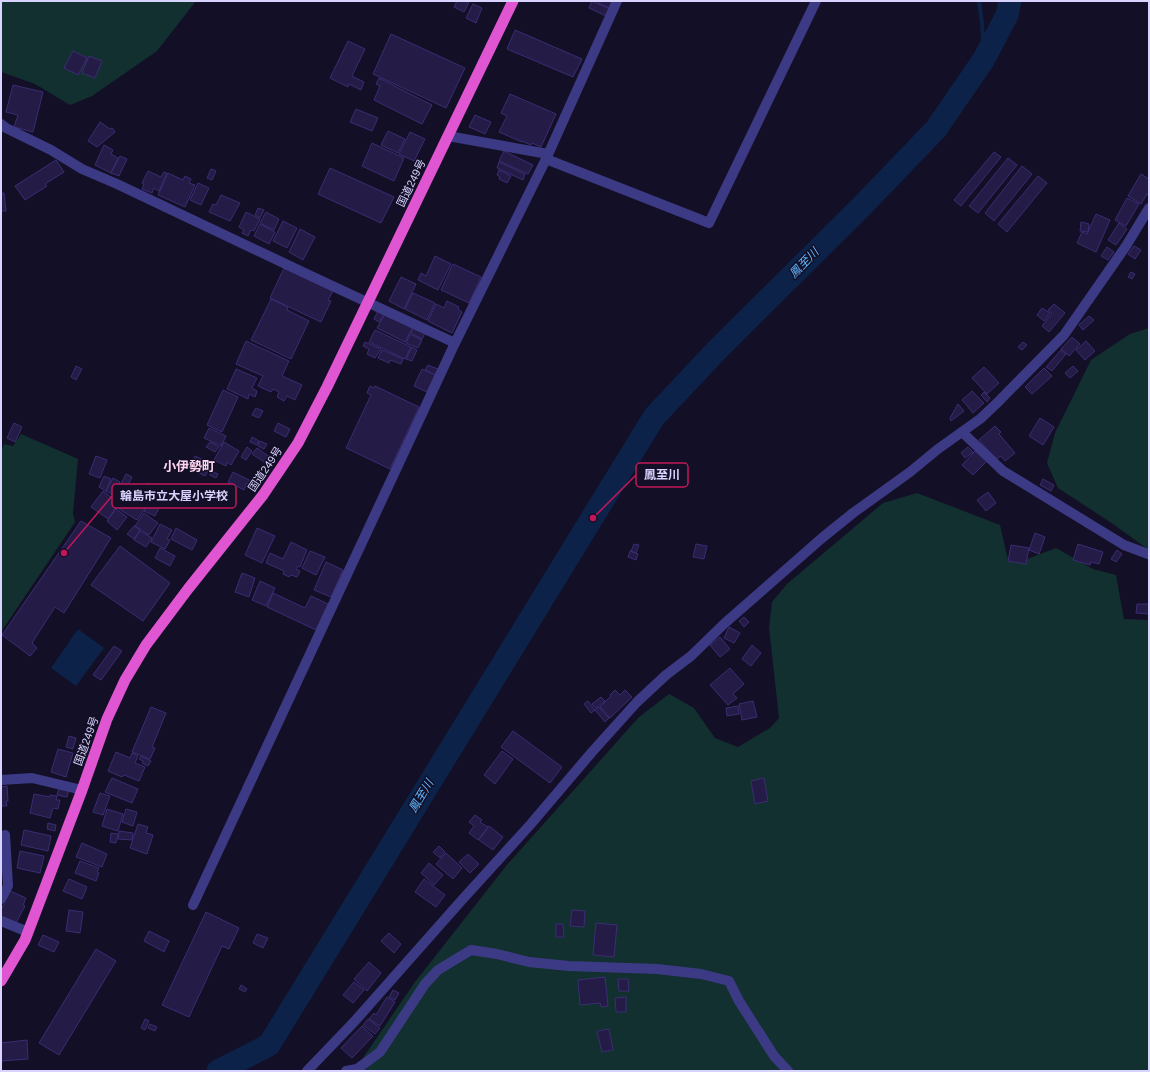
<svg xmlns="http://www.w3.org/2000/svg" width="1150" height="1072" font-family="Arial,'Noto Sans JP',sans-serif">
<style>
.green{fill:#12302f}
.water{fill:#0c2248}
.lines{fill:none;stroke-linecap:round;stroke-linejoin:round}
.stream{stroke:#0c2248;stroke-width:4}
.river{stroke:#0c2248;stroke-width:23}
.building{fill:#241b47;stroke:#3b2d73}
.minor{stroke:#3d3a85;stroke-width:10}
.trunk{stroke:#e055d1;stroke-width:11}
.labels{text-anchor:middle;stroke-width:3;stroke-linejoin:round;paint-order:stroke}
.street-label{font-size:11px;fill:#d9d4ff;stroke:#130f26}
.water-label{font-size:12px;font-style:italic;fill:#62b6ff;stroke:#130f26}
.quarter-label{font-size:13px;font-weight:bold;fill:#ffd6f0;stroke:#130f26}
.leader{fill:none;stroke:#c2185b;stroke-width:1.5}
.callout-dot{fill:#c2185b;stroke:#130f26;stroke-width:1.5}
.callout{fill:#130f26;stroke:#c2185b;stroke-width:1.5}
.callout-label{font-size:12px;text-anchor:middle;font-weight:bold;fill:#d9d4ff}
</style>
<rect width="100%" height="100%" fill="#130f26"/>
<g class="green">
<path d="M 1,1 L 196,1 L 157,51 L 92,96 L 70,105 L 35,84 L 1,72 Z"/>
<path d="M 1149,328 L 1149,550 L 1113,524 L 1058,488 L 1047,463 L 1055,433 L 1091,360 L 1130,334 Z"/>
<path d="M 21,434 L 78,459 L 73,513 L 75,522 L 1,632 L 1,451 L 4,444 L 13,446 Z"/>
<path d="M 917,493 L 1000,525 L 1008,560 L 1022,561 L 1056,548 L 1093,569 L 1116,575 L 1124,619 L 1149,620 L 1149,1071 L 354,1071 L 415,982 L 506,866 L 639,717 L 669,694 L 694,708 L 715,738 L 738,747 L 770,728 L 779,718 L 769,628 L 772,602 L 787,584 L 883,503 Z"/>
</g>
<path class="water" d="M 78,629 L 104,648 L 76,686 L 51,668 Z"/>
<g class="lines">
<path class="stream" d="M 979,1 L 982,23 L 984,59"/>
<path class="river" d="M 218,1071 L 269,1045 L 654,417 L 717,350 L 862,206 L 936,129 L 984,59 L 1007,15 L 1010,1"/>
</g>
<g class="building">
<path d="M 457,1 L 469,2 L 464,12 L 454,7 Z"/>
<path d="M 592,1 L 610,9 L 606,16 L 589,8 Z"/>
<path d="M 599,1 L 612,1 L 609,8 L 598,3 Z"/>
<path d="M 473,4 L 482,8 L 476,23 L 466,18 Z"/>
<path d="M 515,30 L 582,59 L 573,77 L 507,49 Z"/>
<path d="M 391,34 L 465,68 L 446,108 L 373,74 Z"/>
<path d="M 348,41 L 365,49 L 352,76 L 364,82 L 361,90 L 349,84 L 348,87 L 330,78 Z"/>
<path d="M 73,51 L 87,58 L 78,75 L 64,68 Z"/>
<path d="M 89,56 L 102,61 L 95,78 L 82,73 Z"/>
<path d="M 379,78 L 432,105 L 422,124 L 374,100 L 380,86 L 376,84 Z"/>
<path d="M 13,85 L 43,92 L 33,132 L 14,127 L 18,115 L 6,112 Z"/>
<path d="M 510,94 L 556,114 L 541,147 L 532,143 L 531,145 L 522,141 L 522,142 L 499,132 L 507,116 L 501,113 Z"/>
<path d="M 356,109 L 378,118 L 372,131 L 350,122 Z"/>
<path d="M 475,115 L 491,122 L 485,134 L 469,127 Z"/>
<path d="M 100,122 L 110,129 L 112,128 L 115,132 L 97,147 L 88,141 Z"/>
<path d="M 388,131 L 405,139 L 398,153 L 381,145 Z"/>
<path d="M 410,132 L 425,139 L 414,161 L 399,154 Z"/>
<path d="M 372,143 L 404,158 L 394,181 L 362,166 Z"/>
<path d="M 104,145 L 113,150 L 111,154 L 118,158 L 111,173 L 95,165 Z"/>
<path d="M 504,151 L 533,165 L 528,174 L 499,161 Z"/>
<path d="M 994,152 L 1001,157 L 961,206 L 954,200 Z"/>
<path d="M 120,156 L 127,159 L 119,176 L 111,173 Z"/>
<path d="M 1008,158 L 1017,165 L 978,213 L 969,206 Z"/>
<path d="M 56,160 L 64,172 L 45,184 L 47,186 L 25,200 L 15,186 Z"/>
<path d="M 499,162 L 525,174 L 523,180 L 497,168 Z"/>
<path d="M 1022,166 L 1032,174 L 994,221 L 985,213 Z"/>
<path d="M 330,168 L 394,197 L 381,223 L 318,194 Z"/>
<path d="M 211,169 L 216,171 L 212,180 L 207,178 Z"/>
<path d="M 499,170 L 511,176 L 507,183 L 499,179 L 500,177 L 497,175 Z"/>
<path d="M 148,171 L 161,177 L 164,172 L 167,173 L 159,191 L 154,188 L 152,193 L 142,189 L 144,184 L 142,183 Z"/>
<path d="M 168,173 L 183,180 L 185,176 L 191,179 L 189,183 L 195,185 L 185,207 L 158,195 Z"/>
<path d="M 1141,174 L 1149,179 L 1149,194 L 1148,195 L 1147,194 L 1141,204 L 1128,196 Z"/>
<path d="M 1038,176 L 1047,183 L 1007,232 L 998,224 Z"/>
<path d="M 198,183 L 209,188 L 201,205 L 190,200 Z"/>
<path d="M 1,193 L 4,193 L 6,211 L 1,211 Z"/>
<path d="M 221,195 L 240,203 L 230,221 L 209,212 L 213,204 L 216,205 Z"/>
<path d="M 1127,198 L 1139,204 L 1126,226 L 1115,220 Z"/>
<path d="M 258,208 L 264,210 L 260,218 L 255,215 Z"/>
<path d="M 246,212 L 260,219 L 254,231 L 251,230 L 248,236 L 242,233 L 244,230 L 239,227 Z"/>
<path d="M 266,212 L 279,219 L 274,230 L 260,223 Z"/>
<path d="M 1096,214 L 1110,220 L 1096,252 L 1077,243 L 1082,232 L 1087,234 Z"/>
<path d="M 283,221 L 297,228 L 287,248 L 273,241 Z"/>
<path d="M 1081,222 L 1089,224 L 1088,232 L 1080,231 Z"/>
<path d="M 1119,223 L 1127,229 L 1116,245 L 1108,240 Z"/>
<path d="M 260,224 L 275,232 L 269,244 L 254,236 Z"/>
<path d="M 300,229 L 315,237 L 303,260 L 289,252 Z"/>
<path d="M 1134,246 L 1141,250 L 1135,259 L 1128,254 Z"/>
<path d="M 1107,247 L 1114,252 L 1108,260 L 1101,256 Z"/>
<path d="M 435,256 L 451,264 L 438,290 L 418,280 L 421,273 L 426,276 Z"/>
<path d="M 453,264 L 481,277 L 469,303 L 441,290 Z"/>
<path d="M 284,268 L 333,291 L 328,300 L 331,301 L 321,322 L 270,298 Z"/>
<path d="M 1131,272 L 1135,274 L 1132,279 L 1128,277 Z"/>
<path d="M 401,277 L 416,284 L 404,309 L 389,301 Z"/>
<path d="M 413,293 L 435,303 L 427,320 L 405,309 Z"/>
<path d="M 271,299 L 288,307 L 287,310 L 309,321 L 291,359 L 251,340 Z"/>
<path d="M 447,301 L 459,307 L 458,309 L 462,312 L 452,333 L 428,321 L 436,304 L 444,308 Z"/>
<path d="M 1054,304 L 1065,313 L 1049,332 L 1042,326 L 1052,313 L 1048,310 Z"/>
<path d="M 1042,308 L 1050,313 L 1044,321 L 1037,315 Z"/>
<path d="M 378,311 L 384,314 L 379,322 L 374,319 Z"/>
<path d="M 385,314 L 413,327 L 405,342 L 377,328 Z"/>
<path d="M 1089,316 L 1094,320 L 1083,330 L 1079,325 Z"/>
<path d="M 414,327 L 425,333 L 422,339 L 411,333 Z"/>
<path d="M 375,330 L 411,347 L 405,359 L 369,342 Z"/>
<path d="M 410,334 L 422,340 L 418,348 L 406,343 Z"/>
<path d="M 1072,337 L 1080,344 L 1069,356 L 1061,349 Z"/>
<path d="M 246,341 L 289,361 L 282,376 L 302,385 L 295,400 L 287,396 L 284,401 L 277,397 L 279,392 L 273,389 L 271,392 L 258,386 L 263,376 L 236,364 Z"/>
<path d="M 1086,341 L 1095,351 L 1085,360 L 1076,350 Z"/>
<path d="M 365,342 L 381,349 L 375,358 L 367,354 L 369,349 L 363,346 Z"/>
<path d="M 1023,342 L 1027,345 L 1022,350 L 1018,347 Z"/>
<path d="M 412,347 L 417,350 L 412,361 L 406,359 Z"/>
<path d="M 382,350 L 403,359 L 401,364 L 390,360 L 389,363 L 378,358 Z"/>
<path d="M 1061,350 L 1066,354 L 1052,371 L 1046,367 Z"/>
<path d="M 428,365 L 438,369 L 435,375 L 425,370 Z"/>
<path d="M 76,366 L 82,369 L 76,380 L 71,377 Z"/>
<path d="M 1073,366 L 1078,371 L 1070,378 L 1065,373 Z"/>
<path d="M 984,367 L 999,383 L 987,394 L 972,378 Z"/>
<path d="M 1044,368 L 1052,376 L 1032,394 L 1025,387 Z"/>
<path d="M 236,369 L 257,378 L 252,388 L 257,391 L 255,397 L 249,394 L 248,399 L 227,389 Z"/>
<path d="M 422,369 L 435,375 L 427,392 L 414,386 Z"/>
<path d="M 370,386 L 374,388 L 375,386 L 419,407 L 390,469 L 346,448 L 371,395 L 367,393 Z"/>
<path d="M 223,390 L 238,397 L 222,432 L 207,425 Z"/>
<path d="M 972,391 L 984,403 L 973,413 L 962,400 Z"/>
<path d="M 984,392 L 990,398 L 987,402 L 981,395 Z"/>
<path d="M 958,404 L 964,411 L 951,421 L 950,418 Z"/>
<path d="M 256,408 L 263,411 L 259,418 L 252,415 Z"/>
<path d="M 1040,418 L 1054,427 L 1043,445 L 1029,436 Z"/>
<path d="M 14,423 L 22,427 L 15,442 L 7,438 Z"/>
<path d="M 278,423 L 290,429 L 286,437 L 274,431 Z"/>
<path d="M 995,426 L 1001,432 L 999,434 L 1015,453 L 1005,461 L 1001,456 L 996,459 L 979,440 Z"/>
<path d="M 209,428 L 226,436 L 221,446 L 204,438 Z"/>
<path d="M 252,437 L 259,441 L 257,445 L 250,442 Z"/>
<path d="M 260,441 L 267,444 L 264,449 L 258,446 Z"/>
<path d="M 210,442 L 219,447 L 215,452 L 206,447 Z"/>
<path d="M 224,442 L 239,451 L 231,465 L 227,462 L 226,466 L 214,460 Z"/>
<path d="M 247,447 L 252,451 L 246,460 L 241,457 Z"/>
<path d="M 968,447 L 973,452 L 965,458 L 961,453 Z"/>
<path d="M 257,448 L 271,458 L 267,464 L 252,454 Z"/>
<path d="M 976,450 L 987,461 L 973,475 L 962,465 Z"/>
<path d="M 96,456 L 107,460 L 100,478 L 89,474 Z"/>
<path d="M 195,456 L 212,464 L 205,476 L 189,468 Z"/>
<path d="M 211,471 L 218,474 L 216,478 L 210,475 Z"/>
<path d="M 233,472 L 253,482 L 251,485 L 247,483 L 244,490 L 228,482 Z"/>
<path d="M 126,474 L 132,477 L 127,487 L 121,484 Z"/>
<path d="M 104,476 L 111,479 L 106,491 L 99,487 Z"/>
<path d="M 113,478 L 120,482 L 119,483 L 126,487 L 120,498 L 106,491 Z"/>
<path d="M 1043,479 L 1054,485 L 1051,491 L 1040,485 Z"/>
<path d="M 148,483 L 167,492 L 161,505 L 142,496 Z"/>
<path d="M 103,491 L 119,503 L 108,519 L 91,507 Z"/>
<path d="M 988,492 L 996,503 L 986,511 L 977,500 Z"/>
<path d="M 129,494 L 147,506 L 137,520 L 119,509 Z"/>
<path d="M 149,503 L 159,508 L 155,516 L 144,511 Z"/>
<path d="M 116,509 L 127,517 L 117,530 L 107,521 Z"/>
<path d="M 144,513 L 158,523 L 149,535 L 135,526 Z"/>
<path d="M 81,521 L 111,538 L 64,613 L 55,607 L 32,643 L 37,648 L 30,656 L 2,635 Z"/>
<path d="M 160,524 L 172,530 L 167,539 L 170,540 L 165,549 L 151,542 Z"/>
<path d="M 134,526 L 140,530 L 134,539 L 127,534 Z"/>
<path d="M 176,528 L 197,540 L 192,550 L 171,539 Z"/>
<path d="M 257,528 L 275,536 L 262,563 L 245,555 Z"/>
<path d="M 140,531 L 152,538 L 146,547 L 134,540 Z"/>
<path d="M 1035,533 L 1045,537 L 1039,554 L 1029,550 Z"/>
<path d="M 291,542 L 307,550 L 300,567 L 298,566 L 296,569 L 300,571 L 297,577 L 291,575 L 289,577 L 283,574 L 284,571 L 266,563 L 270,553 L 283,559 Z"/>
<path d="M 634,544 L 639,545 L 636,553 L 631,551 Z"/>
<path d="M 696,544 L 707,546 L 704,559 L 693,557 Z"/>
<path d="M 1078,544 L 1103,552 L 1099,564 L 1091,562 L 1090,565 L 1073,560 Z"/>
<path d="M 1011,545 L 1029,548 L 1026,564 L 1008,561 Z"/>
<path d="M 120,546 L 170,583 L 143,621 L 91,585 Z"/>
<path d="M 160,548 L 175,556 L 170,566 L 155,558 Z"/>
<path d="M 1117,550 L 1122,554 L 1116,562 L 1111,559 Z"/>
<path d="M 310,551 L 325,557 L 316,575 L 302,568 Z"/>
<path d="M 630,551 L 638,554 L 636,560 L 628,557 Z"/>
<path d="M 326,562 L 343,570 L 331,597 L 314,590 Z"/>
<path d="M 242,573 L 255,578 L 249,597 L 235,592 Z"/>
<path d="M 260,581 L 275,588 L 266,606 L 252,600 Z"/>
<path d="M 273,593 L 305,608 L 311,596 L 328,604 L 316,630 L 267,607 Z"/>
<path d="M 1137,604 L 1149,604 L 1149,614 L 1136,613 Z"/>
<path d="M 744,617 L 749,622 L 744,627 L 739,621 Z"/>
<path d="M 729,627 L 740,633 L 734,643 L 724,638 Z"/>
<path d="M 720,637 L 730,649 L 720,657 L 710,645 Z"/>
<path d="M 752,645 L 761,653 L 751,666 L 742,659 Z"/>
<path d="M 114,646 L 122,651 L 101,680 L 93,675 Z"/>
<path d="M 730,668 L 744,684 L 733,694 L 737,698 L 728,705 L 710,685 Z"/>
<path d="M 615,690 L 620,695 L 625,690 L 632,697 L 610,718 L 600,707 L 611,696 L 610,695 Z"/>
<path d="M 601,697 L 605,701 L 596,708 L 592,704 Z"/>
<path d="M 588,701 L 595,710 L 591,713 L 584,704 Z"/>
<path d="M 753,701 L 757,717 L 742,720 L 739,704 Z"/>
<path d="M 738,706 L 739,714 L 727,716 L 726,708 Z"/>
<path d="M 151,707 L 166,713 L 152,747 L 155,748 L 150,759 L 132,752 Z"/>
<path d="M 599,707 L 609,718 L 605,722 L 595,710 Z"/>
<path d="M 513,731 L 562,767 L 550,783 L 501,747 Z"/>
<path d="M 69,736 L 76,738 L 73,749 L 66,747 Z"/>
<path d="M 58,749 L 73,753 L 66,777 L 51,772 Z"/>
<path d="M 77,749 L 83,751 L 81,759 L 75,757 Z"/>
<path d="M 502,751 L 513,759 L 495,784 L 484,775 Z"/>
<path d="M 116,752 L 130,758 L 132,753 L 138,756 L 135,763 L 145,767 L 139,781 L 124,775 L 122,777 L 108,771 Z"/>
<path d="M 141,756 L 151,761 L 148,766 L 142,763 L 143,761 L 139,759 Z"/>
<path d="M 112,778 L 138,789 L 132,803 L 105,792 Z"/>
<path d="M 764,778 L 768,801 L 755,804 L 751,781 Z"/>
<path d="M 7,786 L 8,801 L 6,801 L 7,806 L 1,806 L 1,787 Z"/>
<path d="M 59,787 L 69,789 L 67,797 L 57,795 Z"/>
<path d="M 100,793 L 110,796 L 103,815 L 93,812 Z"/>
<path d="M 34,794 L 50,797 L 50,795 L 57,796 L 56,800 L 60,800 L 58,809 L 53,808 L 50,818 L 30,813 Z"/>
<path d="M 107,809 L 123,814 L 118,831 L 102,826 Z"/>
<path d="M 126,809 L 137,812 L 133,826 L 122,822 Z"/>
<path d="M 475,815 L 482,820 L 480,822 L 488,827 L 478,840 L 469,833 L 474,826 L 469,822 Z"/>
<path d="M 48,823 L 56,825 L 55,831 L 47,829 Z"/>
<path d="M 138,824 L 148,827 L 146,833 L 153,835 L 147,854 L 130,848 Z"/>
<path d="M 489,826 L 503,837 L 493,850 L 479,840 Z"/>
<path d="M 24,830 L 51,836 L 48,851 L 21,845 Z"/>
<path d="M 119,831 L 133,833 L 132,840 L 118,839 Z"/>
<path d="M 111,833 L 118,834 L 116,843 L 110,842 Z"/>
<path d="M 82,843 L 107,854 L 102,867 L 76,857 Z"/>
<path d="M 439,846 L 445,852 L 440,858 L 433,852 Z"/>
<path d="M 20,851 L 44,856 L 40,873 L 17,868 Z"/>
<path d="M 446,853 L 462,868 L 453,879 L 436,864 Z"/>
<path d="M 468,854 L 479,864 L 470,873 L 459,862 Z"/>
<path d="M 80,861 L 99,868 L 97,872 L 99,873 L 96,881 L 75,873 Z"/>
<path d="M 429,863 L 443,875 L 434,885 L 421,873 Z"/>
<path d="M 69,879 L 87,887 L 82,899 L 63,891 Z"/>
<path d="M 424,879 L 445,895 L 436,907 L 415,892 Z"/>
<path d="M 10,891 L 26,898 L 23,905 L 25,906 L 16,923 L 1,916 L 1,910 Z"/>
<path d="M 69,910 L 83,912 L 80,933 L 66,931 Z"/>
<path d="M 572,910 L 585,911 L 584,927 L 570,926 Z"/>
<path d="M 206,912 L 239,928 L 229,949 L 222,946 L 189,1017 L 162,1005 Z"/>
<path d="M 596,923 L 617,925 L 614,957 L 593,955 Z"/>
<path d="M 556,924 L 563,924 L 564,937 L 556,937 Z"/>
<path d="M 149,931 L 169,941 L 164,952 L 144,941 Z"/>
<path d="M 389,933 L 401,944 L 394,953 L 381,941 Z"/>
<path d="M 257,934 L 268,938 L 263,948 L 253,943 Z"/>
<path d="M 43,935 L 59,942 L 54,952 L 38,945 Z"/>
<path d="M 96,949 L 116,961 L 59,1055 L 39,1043 Z"/>
<path d="M 369,962 L 381,973 L 367,991 L 354,979 Z"/>
<path d="M 605,977 L 608,1006 L 601,1007 L 600,1003 L 580,1005 L 578,980 Z"/>
<path d="M 618,979 L 628,979 L 629,991 L 619,991 Z"/>
<path d="M 354,982 L 364,990 L 353,1003 L 343,995 Z"/>
<path d="M 241,985 L 247,989 L 245,992 L 239,989 Z"/>
<path d="M 393,990 L 399,993 L 395,1000 L 389,997 Z"/>
<path d="M 387,997 L 395,1002 L 380,1026 L 369,1019 L 374,1013 L 376,1015 Z"/>
<path d="M 626,997 L 626,1012 L 616,1012 L 615,998 Z"/>
<path d="M 145,1019 L 149,1021 L 145,1030 L 141,1028 Z"/>
<path d="M 368,1019 L 380,1028 L 375,1034 L 363,1025 Z"/>
<path d="M 150,1024 L 157,1027 L 155,1031 L 148,1028 Z"/>
<path d="M 362,1026 L 373,1036 L 352,1058 L 341,1048 Z"/>
<path d="M 609,1029 L 613,1050 L 602,1052 L 597,1031 Z"/>
<path d="M 27,1040 L 28,1059 L 1,1061 L 1,1043 Z"/>
</g>
<g class="lines">
<g class="minor">
<path d="M 1,124 L 6,128 L 51,150 L 82,169 L 117,184 L 311,276 L 455,343"/>
<path d="M 448,136 L 548,154"/>
<path d="M 546,159 L 709,223 L 816,1"/>
<path d="M 962,432 L 1003,471 L 1124,545 L 1148,554"/>
<path d="M 1,780 L 32,778 L 82,790"/>
<path d="M 1,899 L 8,886 L 5,835"/>
<path d="M 193,905 L 455,343 L 546,159 L 617,1"/>
<path d="M 1,921 L 28,932"/>
<path d="M 307,1071 L 354,1022 L 461,901 L 530,825 L 592,752 L 637,702 L 666,675 L 691,656 L 725,623 L 822,538 L 853,513 L 910,472 L 938,449 L 980,419 L 1000,400 L 1064,335 L 1126,246 L 1149,208"/>
<path d="M 346,1071 L 357,1069 L 380,1052 L 425,984 L 438,970 L 471,950 L 497,954 L 529,962 L 569,966 L 657,969 L 701,974 L 729,981 L 739,1001 L 774,1056 L 788,1071"/>
</g>
<path class="trunk" d="M 1,981 L 25,940 L 82,790 L 107,719 L 125,680 L 146,645 L 188,589 L 263,495 L 298,443 L 327,387 L 513,1"/>
</g>
<g class="labels">
<g class="street-label">
<text transform="translate(411 183) rotate(-64)" y="4">国道249号</text>
<text transform="translate(265 469) rotate(-56)" y="4">国道249号</text>
<text transform="translate(86 741) rotate(-70)" y="4">国道249号</text>
</g>
<g class="water-label">
<text transform="translate(804 263) rotate(-46)" y="4">鳳至川</text>
<text transform="translate(421 796) rotate(-59)" y="4">鳳至川</text>
</g>
<g class="quarter-label">
<text x="189" y="471">小伊勢町</text>
</g>
</g>
<path class="leader" d="M593 518L636 475M64 553L112 496"/>
<g class="callout-dot">
<circle cx="593" cy="518" r="4"/>
<circle cx="64" cy="553" r="4"/>
</g>
<g class="callout">
<rect x="636" y="463" width="52" height="24" rx="4"/>
<rect x="112" y="484" width="124" height="24" rx="4"/>
</g>
<g class="callout-label">
<text x="662" y="479">鳳至川</text>
<text x="174" y="500">輪島市立大屋小学校</text>
</g>
<rect width="1150" height="1072" fill="none" stroke="#d9d4ff" stroke-width="4"/>
</svg>
